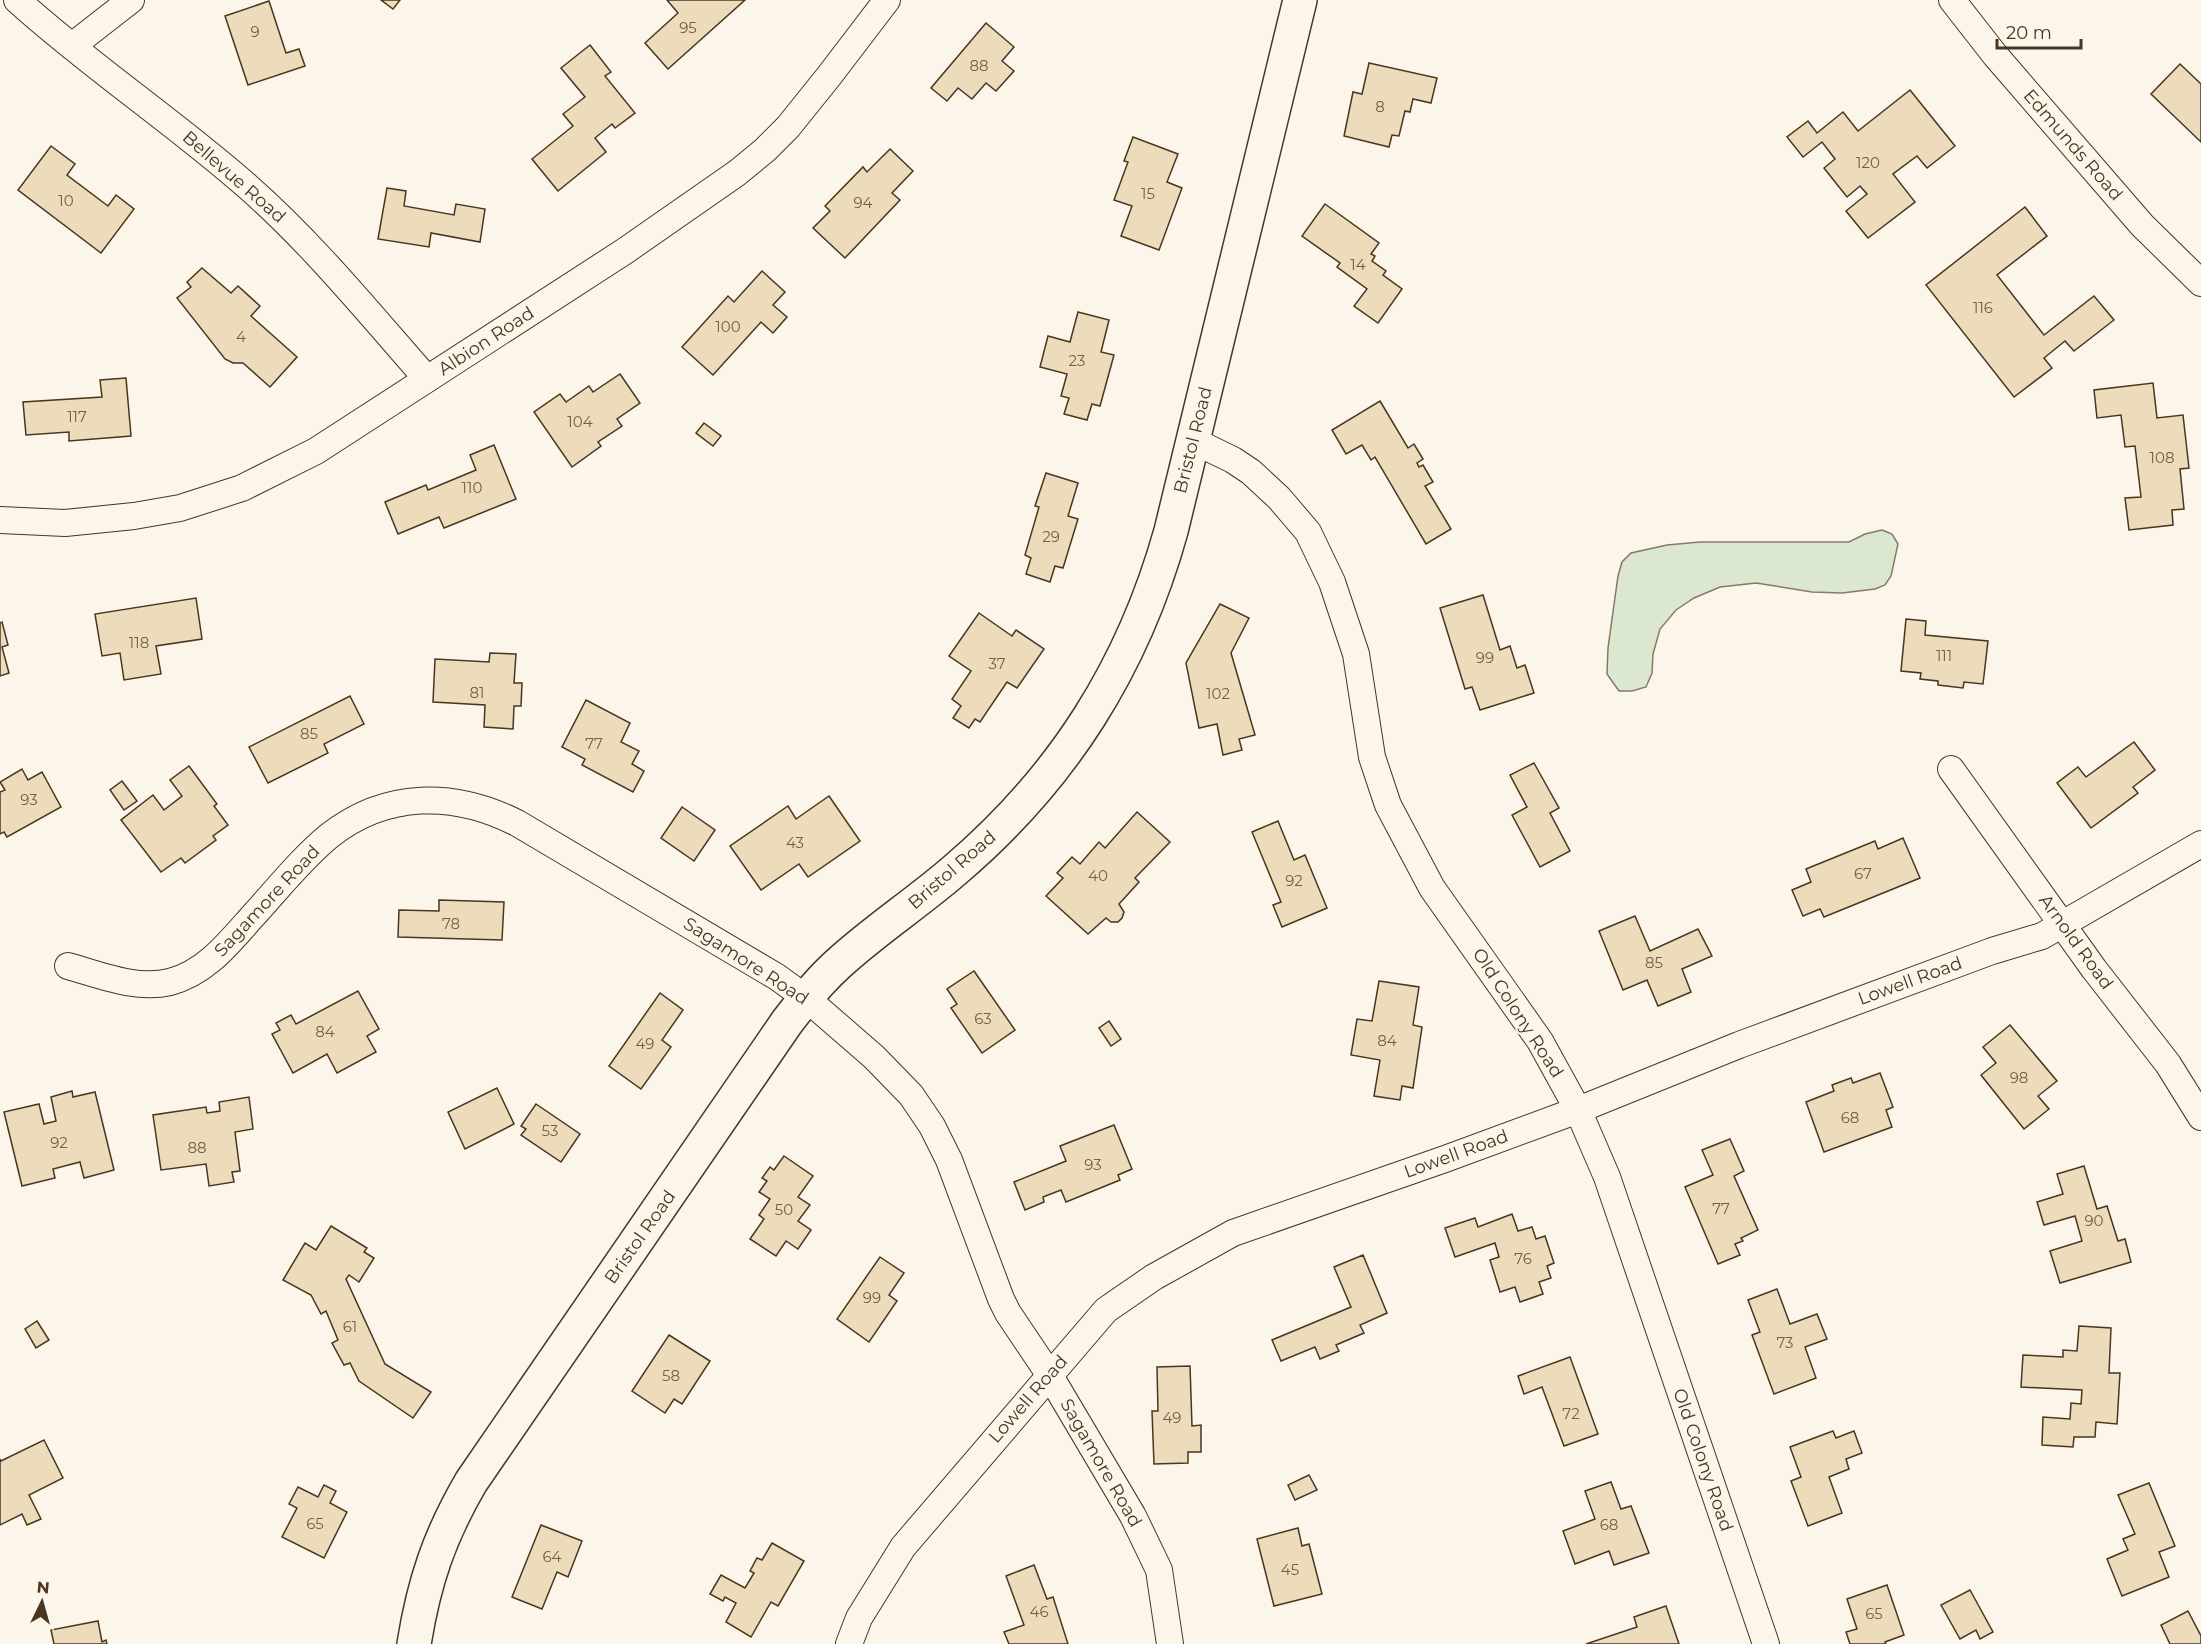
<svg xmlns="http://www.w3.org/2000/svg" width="2201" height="1644" font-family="Montserrat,sans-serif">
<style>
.green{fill:#dce7d0;stroke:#887966;stroke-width:1.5}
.building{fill:#ecdcbc;stroke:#4a3520;stroke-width:1.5}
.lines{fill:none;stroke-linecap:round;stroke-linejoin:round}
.street-casing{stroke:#4a3520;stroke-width:28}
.secondary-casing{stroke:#4a3520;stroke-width:36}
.street{stroke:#fbf6e9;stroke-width:26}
.secondary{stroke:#fbf6e9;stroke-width:33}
.labels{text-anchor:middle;stroke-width:4.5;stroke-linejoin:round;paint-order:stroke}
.number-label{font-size:15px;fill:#725f47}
.street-label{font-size:18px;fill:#4a3520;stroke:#fbf6e9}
</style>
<rect width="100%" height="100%" fill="#fbf6e9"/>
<path class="green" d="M 1882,530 L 1892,534 L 1898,544 L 1891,576 L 1885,585 L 1875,589 L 1842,593 L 1812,592 L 1756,583 L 1720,587 L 1694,598 L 1676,610 L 1660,629 L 1653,654 L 1652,673 L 1646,687 L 1632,691 L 1619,691 L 1607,674 L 1608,648 L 1618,576 L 1622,562 L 1631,553 L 1667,545 L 1700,542 L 1849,542 L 1865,534 Z"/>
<g class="building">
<path d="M 381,0 L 400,0 L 393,9 Z"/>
<path d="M 667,0 L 745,0 L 668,69 L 645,43 L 678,13 Z"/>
<path d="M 269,1 L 286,53 L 299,49 L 305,66 L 248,85 L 225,16 Z"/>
<path d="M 986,23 L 1014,47 L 1002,61 L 1014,71 L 996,91 L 986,83 L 972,99 L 958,88 L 947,101 L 931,88 Z"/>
<path d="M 590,45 L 611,72 L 605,76 L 635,113 L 615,128 L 612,124 L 595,138 L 606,152 L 558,191 L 532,159 L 573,126 L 563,114 L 585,97 L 561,68 Z"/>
<path d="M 1369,63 L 1437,78 L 1431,103 L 1413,99 L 1410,112 L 1405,111 L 1399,136 L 1392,135 L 1389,147 L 1344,136 L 1353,92 L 1362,94 Z"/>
<path d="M 2180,64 L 2201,84 L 2201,142 L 2151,94 Z"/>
<path d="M 1910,90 L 1955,146 L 1927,168 L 1917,156 L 1893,174 L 1915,202 L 1868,238 L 1846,211 L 1867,194 L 1860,186 L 1847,197 L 1824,168 L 1835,159 L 1822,142 L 1803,157 L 1787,137 L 1808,121 L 1817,133 L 1843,112 L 1858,131 Z"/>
<path d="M 1133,137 L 1178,154 L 1167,182 L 1182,188 L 1159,250 L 1121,236 L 1132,206 L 1114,200 L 1128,162 L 1124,161 Z"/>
<path d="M 51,146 L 75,164 L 67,175 L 108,206 L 116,195 L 134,209 L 101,253 L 18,190 Z"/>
<path d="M 890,149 L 913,171 L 892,193 L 900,200 L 845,258 L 813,228 L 830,211 L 825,206 L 863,167 L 867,172 Z"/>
<path d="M 387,188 L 406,191 L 404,206 L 454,215 L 456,204 L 485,209 L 480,242 L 431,233 L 429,247 L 378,239 Z"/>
<path d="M 1325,204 L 1379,243 L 1371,254 L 1375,256 L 1372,261 L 1386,271 L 1383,275 L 1402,289 L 1378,323 L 1354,306 L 1367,289 L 1337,267 L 1340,263 L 1302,236 Z"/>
<path d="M 2025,207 L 2047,236 L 1997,275 L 2044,335 L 2094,296 L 2114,320 L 2074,351 L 2065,341 L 2044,358 L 2052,368 L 2014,397 L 1926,285 Z"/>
<path d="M 202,268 L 231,293 L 238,286 L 260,306 L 251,316 L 297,357 L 270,387 L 243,363 L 233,363 L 225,359 L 177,298 L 191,287 L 187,282 Z"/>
<path d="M 762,271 L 785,292 L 773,305 L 787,317 L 773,333 L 761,322 L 713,375 L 682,347 L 728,296 L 734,302 Z"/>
<path d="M 1078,312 L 1109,320 L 1101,352 L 1114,355 L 1100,406 L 1092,404 L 1087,420 L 1064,414 L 1069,398 L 1061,396 L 1067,374 L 1040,367 L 1048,336 L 1070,342 Z"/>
<path d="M 620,374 L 640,403 L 617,419 L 622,426 L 598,442 L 601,446 L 572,467 L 534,412 L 560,394 L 566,402 L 589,386 L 593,392 Z"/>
<path d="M 126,378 L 131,436 L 69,441 L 69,432 L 26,435 L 23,402 L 102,397 L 100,380 Z"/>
<path d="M 2153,383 L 2157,418 L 2183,415 L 2189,468 L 2180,469 L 2184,509 L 2172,510 L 2173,525 L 2129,530 L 2125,498 L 2141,497 L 2135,446 L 2125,447 L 2121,415 L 2097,418 L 2094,390 Z"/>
<path d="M 1380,401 L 1408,448 L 1414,444 L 1423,459 L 1417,463 L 1419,467 L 1423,465 L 1433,482 L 1425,486 L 1451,529 L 1426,544 L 1375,457 L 1371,460 L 1362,445 L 1346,454 L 1332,430 Z"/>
<path d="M 704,423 L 721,436 L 713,446 L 696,433 Z"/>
<path d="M 494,445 L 516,499 L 444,528 L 439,517 L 398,534 L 385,502 L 426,485 L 428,490 L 476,470 L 470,455 Z"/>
<path d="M 1046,473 L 1078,483 L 1068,516 L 1078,519 L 1063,568 L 1055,566 L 1050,582 L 1026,574 L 1031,558 L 1025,555 L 1039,507 L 1035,506 Z"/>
<path d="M 1483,595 L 1500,650 L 1510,646 L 1517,668 L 1525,665 L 1534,693 L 1480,710 L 1472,687 L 1465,689 L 1440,608 Z"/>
<path d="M 196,598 L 202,639 L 156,646 L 161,674 L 124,680 L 120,653 L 102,656 L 95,614 Z"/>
<path d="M 1220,604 L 1249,618 L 1231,653 L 1255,735 L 1239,739 L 1242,750 L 1223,755 L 1217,724 L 1199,728 L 1186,663 Z"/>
<path d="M 979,613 L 1012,636 L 1016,630 L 1044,649 L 1017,688 L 1007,682 L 980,722 L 975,719 L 969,728 L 953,718 L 961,706 L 952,699 L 971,671 L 949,656 Z"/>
<path d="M 1906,619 L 1926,621 L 1925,635 L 1988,641 L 1983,684 L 1964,682 L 1963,688 L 1938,685 L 1938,681 L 1920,679 L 1921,673 L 1901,671 Z"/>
<path d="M 2,622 L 8,645 L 2,647 L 9,673 L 0,676 L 0,623 Z"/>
<path d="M 490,653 L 516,654 L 514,683 L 522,683 L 521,706 L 514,706 L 513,729 L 484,727 L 485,705 L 433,702 L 435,659 L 489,662 Z"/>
<path d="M 350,696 L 364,724 L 324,744 L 328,753 L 268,783 L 249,747 Z"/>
<path d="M 586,700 L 630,723 L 621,742 L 639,751 L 632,764 L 644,771 L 633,792 L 582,765 L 585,759 L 562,747 Z"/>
<path d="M 2134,742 L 2155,770 L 2133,787 L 2138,793 L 2091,828 L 2057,783 L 2078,767 L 2086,777 Z"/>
<path d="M 1534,763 L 1559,808 L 1550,813 L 1570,851 L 1540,867 L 1512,815 L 1527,807 L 1510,775 Z"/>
<path d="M 189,766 L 217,804 L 214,806 L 228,825 L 213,836 L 216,840 L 185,863 L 181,858 L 161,872 L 121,820 L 153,795 L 164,810 L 182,796 L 170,780 Z"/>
<path d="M 22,769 L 28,780 L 42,772 L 61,807 L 7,837 L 4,832 L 0,834 L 0,792 L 5,790 L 0,782 Z"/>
<path d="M 122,781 L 137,801 L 124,810 L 110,790 Z"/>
<path d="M 829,796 L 860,841 L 808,877 L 799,864 L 761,890 L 730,846 L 788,806 L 796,819 Z"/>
<path d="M 682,807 L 715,830 L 694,861 L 661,838 Z"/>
<path d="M 1137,812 L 1170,842 L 1135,878 L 1139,882 L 1119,904 L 1124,912 L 1122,918 L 1118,922 L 1111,922 L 1106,918 L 1088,934 L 1046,896 L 1063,878 L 1057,873 L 1072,857 L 1080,864 L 1099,842 L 1105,848 Z"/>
<path d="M 1278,821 L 1294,860 L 1305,855 L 1327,908 L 1282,927 L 1273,905 L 1281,902 L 1252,832 Z"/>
<path d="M 1903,838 L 1920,878 L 1824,917 L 1820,909 L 1803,916 L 1792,890 L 1811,882 L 1806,869 L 1875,841 L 1878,849 Z"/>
<path d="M 439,900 L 504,902 L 502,940 L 398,937 L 399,910 L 439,911 Z"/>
<path d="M 1635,916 L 1650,951 L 1698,929 L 1712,956 L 1682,969 L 1691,992 L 1658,1006 L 1647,980 L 1623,990 L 1599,931 Z"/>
<path d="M 974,971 L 1015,1030 L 982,1053 L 951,1008 L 957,1004 L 947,989 Z"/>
<path d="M 1379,981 L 1419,987 L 1413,1025 L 1422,1027 L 1413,1088 L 1402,1086 L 1400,1100 L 1374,1096 L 1380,1060 L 1351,1055 L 1357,1019 L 1372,1021 Z"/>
<path d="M 358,991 L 379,1029 L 367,1036 L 376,1052 L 337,1073 L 327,1054 L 293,1073 L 272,1034 L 280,1030 L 276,1023 L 291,1015 L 296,1024 Z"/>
<path d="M 660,993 L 683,1010 L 662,1040 L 671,1047 L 641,1089 L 609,1066 Z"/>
<path d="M 1109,1021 L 1121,1039 L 1111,1046 L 1099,1028 Z"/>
<path d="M 2010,1025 L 2057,1081 L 2038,1096 L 2049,1109 L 2024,1129 L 1981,1075 L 1996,1063 L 1983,1047 Z"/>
<path d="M 1880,1073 L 1893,1107 L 1886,1110 L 1892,1127 L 1824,1152 L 1806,1102 L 1834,1091 L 1832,1085 L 1851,1078 L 1853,1083 Z"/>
<path d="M 497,1088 L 514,1124 L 465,1149 L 448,1112 Z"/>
<path d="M 72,1091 L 73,1097 L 95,1092 L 114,1170 L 84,1178 L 80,1162 L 53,1169 L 55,1178 L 22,1186 L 4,1112 L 39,1104 L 44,1124 L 56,1121 L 51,1097 Z"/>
<path d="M 249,1097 L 253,1129 L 235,1132 L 240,1171 L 232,1172 L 234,1182 L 209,1186 L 206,1164 L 161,1170 L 153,1115 L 206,1107 L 207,1113 L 220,1111 L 219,1102 Z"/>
<path d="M 536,1104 L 580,1134 L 561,1162 L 521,1135 L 526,1129 L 521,1126 Z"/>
<path d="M 1114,1125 L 1132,1169 L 1118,1175 L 1120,1180 L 1066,1202 L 1061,1190 L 1043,1197 L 1044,1202 L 1025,1210 L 1014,1182 L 1066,1161 L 1060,1146 Z"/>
<path d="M 1730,1139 L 1744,1171 L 1734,1176 L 1758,1230 L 1741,1238 L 1743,1241 L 1735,1244 L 1740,1255 L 1718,1264 L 1685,1187 L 1713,1175 L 1702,1150 Z"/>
<path d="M 784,1156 L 813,1176 L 798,1197 L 810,1205 L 798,1221 L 811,1230 L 798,1249 L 786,1241 L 776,1256 L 750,1239 L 764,1219 L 759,1215 L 770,1199 L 759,1192 L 767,1181 L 762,1178 L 770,1167 L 774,1170 Z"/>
<path d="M 2084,1166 L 2097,1209 L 2107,1206 L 2118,1241 L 2125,1239 L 2131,1262 L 2060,1283 L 2050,1251 L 2082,1241 L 2075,1216 L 2044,1225 L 2037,1202 L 2063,1194 L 2057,1174 Z"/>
<path d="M 1512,1214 L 1518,1231 L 1532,1227 L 1536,1239 L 1545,1236 L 1554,1263 L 1547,1266 L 1551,1278 L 1539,1282 L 1543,1294 L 1520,1302 L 1515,1287 L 1500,1292 L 1490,1260 L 1499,1257 L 1495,1243 L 1455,1257 L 1445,1228 L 1475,1218 L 1478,1227 Z"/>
<path d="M 331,1226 L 367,1248 L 364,1252 L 374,1258 L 359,1282 L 349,1275 L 346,1279 L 385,1364 L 431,1392 L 413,1418 L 359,1381 L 350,1363 L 344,1365 L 332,1343 L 338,1340 L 326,1311 L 321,1314 L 311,1295 L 283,1280 L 305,1243 L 316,1250 Z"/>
<path d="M 1363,1255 L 1387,1313 L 1360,1325 L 1364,1333 L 1336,1345 L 1339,1351 L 1320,1359 L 1315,1347 L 1281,1361 L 1272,1340 L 1351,1307 L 1334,1267 Z"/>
<path d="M 880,1257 L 904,1273 L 889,1295 L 897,1301 L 869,1342 L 837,1319 Z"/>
<path d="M 1777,1289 L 1790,1324 L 1817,1314 L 1827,1339 L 1805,1347 L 1816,1378 L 1774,1394 L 1752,1335 L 1760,1332 L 1748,1300 Z"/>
<path d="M 37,1321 L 49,1340 L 36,1348 L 25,1329 Z"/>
<path d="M 2079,1326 L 2111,1328 L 2109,1373 L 2120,1373 L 2117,1424 L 2096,1422 L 2095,1437 L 2074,1437 L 2073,1447 L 2042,1445 L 2043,1417 L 2070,1419 L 2071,1403 L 2081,1404 L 2082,1390 L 2021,1387 L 2023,1355 L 2063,1357 L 2063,1350 L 2077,1351 Z"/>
<path d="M 669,1335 L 710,1361 L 682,1404 L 674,1399 L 665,1413 L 632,1391 Z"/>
<path d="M 1570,1357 L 1598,1434 L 1564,1446 L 1542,1387 L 1524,1394 L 1518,1376 Z"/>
<path d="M 1190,1366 L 1192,1426 L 1201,1425 L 1201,1452 L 1188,1452 L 1188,1463 L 1154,1464 L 1152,1411 L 1158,1411 L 1157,1367 Z"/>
<path d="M 1833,1431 L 1836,1438 L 1854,1431 L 1862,1453 L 1846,1459 L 1849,1469 L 1829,1477 L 1842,1513 L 1808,1526 L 1791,1481 L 1801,1477 L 1790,1447 Z"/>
<path d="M 44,1440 L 63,1478 L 29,1495 L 41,1519 L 27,1525 L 22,1514 L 0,1525 L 0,1459 L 1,1461 Z"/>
<path d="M 1309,1475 L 1317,1490 L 1295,1500 L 1288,1485 Z"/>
<path d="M 1611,1482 L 1621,1509 L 1631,1506 L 1649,1553 L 1614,1565 L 1609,1551 L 1575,1564 L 1563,1531 L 1595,1519 L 1585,1491 Z"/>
<path d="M 2149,1483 L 2175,1546 L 2159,1552 L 2169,1577 L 2122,1596 L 2107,1559 L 2128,1550 L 2123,1539 L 2135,1534 L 2118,1495 Z"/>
<path d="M 324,1485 L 336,1491 L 330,1503 L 347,1512 L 324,1558 L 282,1537 L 297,1508 L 289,1504 L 298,1487 L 318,1497 Z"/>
<path d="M 541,1525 L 582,1541 L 568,1577 L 557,1572 L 542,1609 L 512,1597 Z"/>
<path d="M 1298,1528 L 1302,1546 L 1309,1544 L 1322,1594 L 1274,1606 L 1257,1539 Z"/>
<path d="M 772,1543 L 804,1561 L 778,1606 L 771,1602 L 751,1637 L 726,1622 L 736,1603 L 725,1597 L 723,1601 L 710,1594 L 721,1575 L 745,1588 L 754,1573 L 750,1571 L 757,1558 L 762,1560 Z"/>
<path d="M 1034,1565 L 1047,1599 L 1053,1597 L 1068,1644 L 1009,1644 L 1004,1632 L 1024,1625 L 1006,1576 Z"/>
<path d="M 1887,1585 L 1904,1635 L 1885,1642 L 1886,1644 L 1850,1644 L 1846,1632 L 1857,1629 L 1847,1599 Z"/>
<path d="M 1970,1590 L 1993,1632 L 1980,1639 L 1976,1630 L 1960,1639 L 1941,1605 Z"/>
<path d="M 1666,1606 L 1679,1644 L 1586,1644 L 1637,1627 L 1634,1617 Z"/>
<path d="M 2188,1611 L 2201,1636 L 2201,1644 L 2170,1644 L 2161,1625 Z"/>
<path d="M 98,1621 L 102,1642 L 106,1640 L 107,1644 L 54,1644 L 51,1630 Z"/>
</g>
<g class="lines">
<defs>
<g id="street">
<path d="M 17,0 C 90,66 173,121 247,186 C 313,244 369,313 427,379"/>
<path d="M 1952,0 L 1995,55 L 2142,225 L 2201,283"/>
<path d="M 72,46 L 131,0"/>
<path d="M 1194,441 L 1233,460 L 1251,472 L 1279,498 L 1308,532 L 1332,582 L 1356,654 L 1372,757 L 1388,805 L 1432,888 L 1540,1041 L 1578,1110 L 1607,1177 L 1766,1644"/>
<path d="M 0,520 L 65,523 L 134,516 L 180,508 L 242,488 L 316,451 L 625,251 L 737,173 L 765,150 L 788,127 L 829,76 L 887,0"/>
<path d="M 1951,769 L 2094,969 L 2168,1064 L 2201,1117"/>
<path d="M 68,966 C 100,975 136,990 170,982 C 205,973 228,944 251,918 C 276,891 300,860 329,836 C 386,791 454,791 517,823 L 777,977 L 806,998 L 874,1057 L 911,1095 L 932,1126 L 949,1160 L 1001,1299 L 1008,1313 L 1049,1374 L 1133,1516 L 1159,1570 L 1170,1644"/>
<path d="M 849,1644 L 859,1618 L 903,1547 L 1106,1310 L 1154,1277 L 1233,1233 L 1445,1159 L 1578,1110 L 1739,1045 L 1992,951 L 2042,936 L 2201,844"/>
</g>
<path id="secondary" d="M 414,1644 C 424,1582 439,1537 471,1482 L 787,1022 C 803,1001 819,981 838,964 C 875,930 917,903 955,870 C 1063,778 1133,667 1171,531 L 1300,0"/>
</defs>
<use href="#street" class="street-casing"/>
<use href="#secondary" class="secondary-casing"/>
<use href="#street" class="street"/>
<use href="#secondary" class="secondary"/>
</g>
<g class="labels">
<g class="number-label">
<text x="688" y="33">95</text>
<text x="255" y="37">9</text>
<text x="979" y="71">88</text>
<text x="1380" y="112">8</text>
<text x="1868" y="168">120</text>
<text x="1148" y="199">15</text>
<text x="66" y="206">10</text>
<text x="863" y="208">94</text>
<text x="1358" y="270">14</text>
<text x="1983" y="313">116</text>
<text x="728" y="332">100</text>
<text x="241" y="342">4</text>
<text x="1077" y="366">23</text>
<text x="77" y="422">117</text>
<text x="580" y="427">104</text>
<text x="2162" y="463">108</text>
<text x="472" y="493">110</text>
<text x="1051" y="542">29</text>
<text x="139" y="648">118</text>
<text x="1944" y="661">111</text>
<text x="1485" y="663">99</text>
<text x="997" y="669">37</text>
<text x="477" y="698">81</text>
<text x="1218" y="699">102</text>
<text x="309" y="739">85</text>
<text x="594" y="749">77</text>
<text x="29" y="805">93</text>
<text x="795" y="848">43</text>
<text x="1863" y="879">67</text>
<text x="1098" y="881">40</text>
<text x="1294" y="886">92</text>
<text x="451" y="929">78</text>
<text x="1654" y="968">85</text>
<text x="983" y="1024">63</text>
<text x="325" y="1037">84</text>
<text x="1387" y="1046">84</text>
<text x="645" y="1049">49</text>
<text x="2019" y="1083">98</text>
<text x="1850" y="1123">68</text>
<text x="550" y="1136">53</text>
<text x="59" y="1148">92</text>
<text x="197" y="1153">88</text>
<text x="1093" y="1170">93</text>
<text x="1721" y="1214">77</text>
<text x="784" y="1215">50</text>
<text x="2094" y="1226">90</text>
<text x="1523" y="1264">76</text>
<text x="872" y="1303">99</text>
<text x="350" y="1332">61</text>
<text x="1785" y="1348">73</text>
<text x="671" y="1381">58</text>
<text x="1571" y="1419">72</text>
<text x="1172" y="1423">49</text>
<text x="315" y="1529">65</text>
<text x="1609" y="1530">68</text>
<text x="552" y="1562">64</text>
<text x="1290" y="1575">45</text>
<text x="1039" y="1617">46</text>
<text x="1874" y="1619">65</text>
</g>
<g class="street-label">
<text transform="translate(2073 145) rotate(49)" y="6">Edmunds Road</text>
<text transform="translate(234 177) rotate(41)" y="6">Bellevue Road</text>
<text transform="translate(486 341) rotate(-33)" y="6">Albion Road</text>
<text transform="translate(1193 440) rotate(-76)" y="6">Bristol Road</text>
<text transform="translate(952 870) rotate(-41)" y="6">Bristol Road</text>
<text transform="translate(267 901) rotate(-47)" y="6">Sagamore Road</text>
<text transform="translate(2076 942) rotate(54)" y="6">Arnold Road</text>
<text transform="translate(746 961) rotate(33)" y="6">Sagamore Road</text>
<text transform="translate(1910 981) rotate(-20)" y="6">Lowell Road</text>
<text transform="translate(1518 1013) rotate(57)" y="6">Old Colony Road</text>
<text transform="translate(1456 1154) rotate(-20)" y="6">Lowell Road</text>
<text transform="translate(640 1237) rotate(-55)" y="6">Bristol Road</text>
<text transform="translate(1028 1399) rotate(-49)" y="6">Lowell Road</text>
<text transform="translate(1703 1460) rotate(71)" y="6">Old Colony Road</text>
<text transform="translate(1101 1463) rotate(60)" y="6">Sagamore Road</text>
</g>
</g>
<g transform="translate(42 1602) rotate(5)" stroke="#fbf6e9" stroke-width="4.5" paint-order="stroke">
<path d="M0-4.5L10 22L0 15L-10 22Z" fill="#4a3520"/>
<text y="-9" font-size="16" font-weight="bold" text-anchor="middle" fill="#4a3520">N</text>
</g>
<path d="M1997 39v9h84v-9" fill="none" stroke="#4a3520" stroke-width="3"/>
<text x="2006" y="39" font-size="18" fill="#4a3520" stroke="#fbf6e9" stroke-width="4.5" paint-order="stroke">20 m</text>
</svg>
